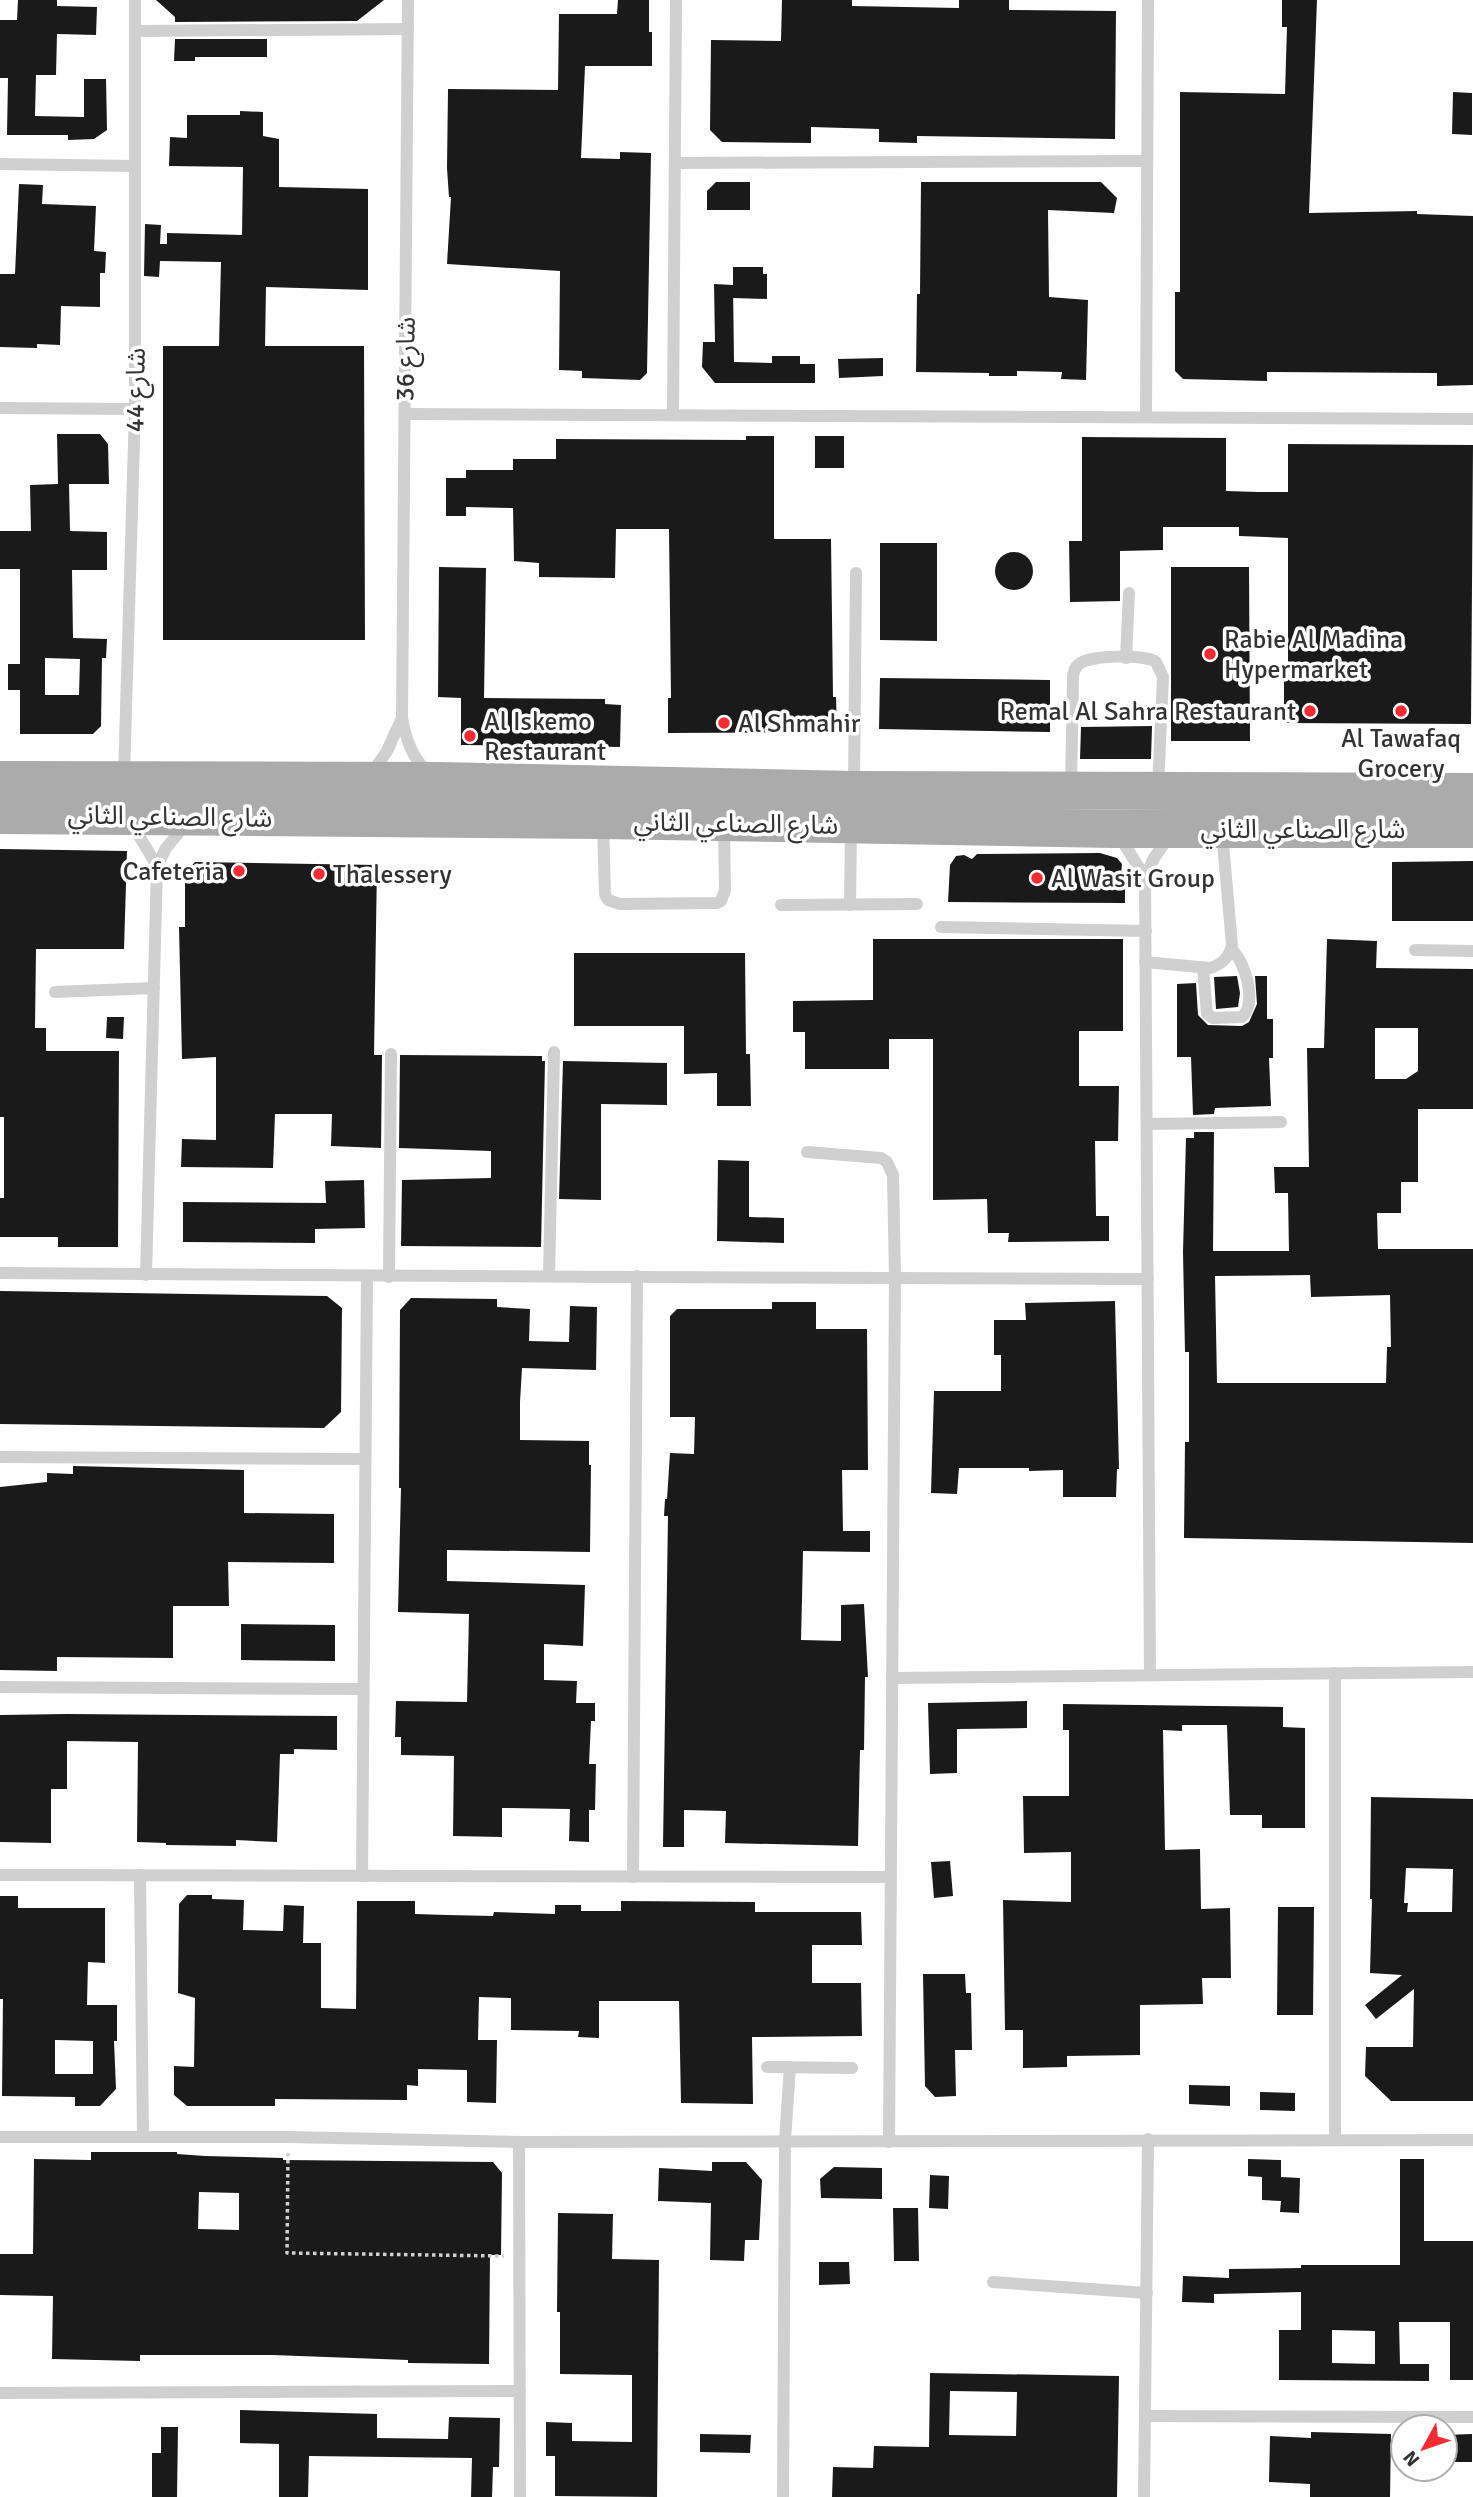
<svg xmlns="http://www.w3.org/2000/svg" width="1473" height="2497" font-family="Signika,'Noto Sans Arabic',sans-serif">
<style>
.building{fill:#1a1a1a;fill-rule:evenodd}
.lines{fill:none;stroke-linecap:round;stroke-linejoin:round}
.path{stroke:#d0d0d0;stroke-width:3.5;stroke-dasharray:3.5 3.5;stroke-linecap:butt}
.lane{stroke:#d0d0d0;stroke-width:12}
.primary{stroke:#ababab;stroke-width:38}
.poi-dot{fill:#f32b33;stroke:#fff;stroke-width:2.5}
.labels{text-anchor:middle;stroke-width:7;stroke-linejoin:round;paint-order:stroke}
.street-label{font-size:26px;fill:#333;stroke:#fff}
.poi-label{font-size:26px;fill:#333;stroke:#fff;text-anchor:start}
</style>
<rect width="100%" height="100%" fill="#fff"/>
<g class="building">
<path d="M 18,0 L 57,0 L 57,6 L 97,7 L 96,35 L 57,34 L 56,75 L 36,75 L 35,116 L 84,117 L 84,79 L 106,79 L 107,130 L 94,139 L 68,140 L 68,135 L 7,135 L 8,78 L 0,78 L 0,20 L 17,20 Z"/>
<path d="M 156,0 L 384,0 L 357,21 L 175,22 L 175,17 Z"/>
<path d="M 618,0 L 649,0 L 649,32 L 652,32 L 652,66 L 585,66 L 581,158 L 620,159 L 620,152 L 651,153 L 647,373 L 640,380 L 582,378 L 582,371 L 559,370 L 560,271 L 447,264 L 451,197 L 449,197 L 447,168 L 448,89 L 558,90 L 559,14 L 617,14 Z"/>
<path d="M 782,0 L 852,0 L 852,6 L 959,8 L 959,0 L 1009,0 L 1009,10 L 1116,11 L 1115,139 L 917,136 L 917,143 L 879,142 L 879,129 L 811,127 L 811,143 L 722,142 L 710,130 L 711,40 L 781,41 Z"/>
<path d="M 1282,0 L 1317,0 L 1309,213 L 1417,211 L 1417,214 L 1473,216 L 1473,385 L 1437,386 L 1437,373 L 1267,372 L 1267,381 L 1183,379 L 1175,371 L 1175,292 L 1180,292 L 1180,92 L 1285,94 L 1287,27 L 1282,27 Z"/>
<path d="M 175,39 L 267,39 L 267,57 L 195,57 L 195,61 L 174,61 Z"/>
<path d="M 1453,92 L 1472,93 L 1472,135 L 1452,134 Z"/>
<path d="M 240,111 L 263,112 L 263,136 L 279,139 L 279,187 L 368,189 L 368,290 L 266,287 L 265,346 L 364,346 L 365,640 L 163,640 L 163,346 L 219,346 L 221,262 L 160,261 L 159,277 L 144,276 L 145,224 L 161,225 L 160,244 L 167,244 L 167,233 L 242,235 L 243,167 L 169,166 L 170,137 L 187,138 L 187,115 L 240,115 Z"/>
<path d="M 716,182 L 750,182 L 750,210 L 707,210 L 707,191 Z"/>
<path d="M 921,182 L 1101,182 L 1117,198 L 1114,213 L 1048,210 L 1049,297 L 1088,300 L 1086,380 L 1061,379 L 1062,372 L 1017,371 L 1017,376 L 989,376 L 989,373 L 916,372 L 917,294 L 920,294 Z"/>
<path d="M 19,184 L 43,185 L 42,204 L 96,206 L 94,251 L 106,252 L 105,273 L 100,273 L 100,307 L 61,306 L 60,345 L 37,344 L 37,348 L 0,347 L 0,274 L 15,274 Z"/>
<path d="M 733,267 L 763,267 L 763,274 L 767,274 L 767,299 L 733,298 Z"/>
<path d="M 714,284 L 733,285 L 734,362 L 772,363 L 772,356 L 800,356 L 800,364 L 815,364 L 815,383 L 715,383 L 702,367 L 703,342 L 715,342 Z"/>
<path d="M 883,358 L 883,376 L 839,378 L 838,359 Z"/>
<path d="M 57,434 L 100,434 L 108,444 L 109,484 L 69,484 L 70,531 L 107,532 L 107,570 L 72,570 L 73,638 L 107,639 L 106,658 L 102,658 L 101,726 L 93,734 L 20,734 L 20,690 L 8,690 L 8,664 L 20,664 L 20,569 L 0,569 L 0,531 L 31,531 L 30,485 L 58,484 ZM 45,658 L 80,659 L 79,695 L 45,695 Z"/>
<path d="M 746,436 L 774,436 L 774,539 L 831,539 L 833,697 L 836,697 L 837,732 L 668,733 L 668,698 L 671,698 L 669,529 L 616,529 L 615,578 L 539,577 L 539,563 L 514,561 L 513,508 L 466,507 L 466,516 L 446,516 L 446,478 L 466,478 L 466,470 L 513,470 L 513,459 L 556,459 L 556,439 L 746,440 Z"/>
<rect x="815" y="436" width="29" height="32"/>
<path d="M 1082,437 L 1226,438 L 1226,491 L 1258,492 L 1288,492 L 1288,444 L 1473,445 L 1471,724 L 1284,723 L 1284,664 L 1288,664 L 1288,538 L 1239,536 L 1239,527 L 1163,527 L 1163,550 L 1120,551 L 1120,601 L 1070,602 L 1069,541 L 1082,541 Z"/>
<path d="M 880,543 L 937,543 L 937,641 L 880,640 Z"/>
<circle cx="1014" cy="571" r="19"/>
<path d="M 439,567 L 486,568 L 484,698 L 605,699 L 605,704 L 621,705 L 620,747 L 461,745 L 461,698 L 438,697 Z"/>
<path d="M 1171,567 L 1249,567 L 1250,741 L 1171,741 Z"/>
<path d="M 880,678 L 1050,680 L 1050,732 L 879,729 Z"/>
<path d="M 1152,726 L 1151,759 L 1080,759 L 1081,727 Z"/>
<path d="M 0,849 L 127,851 L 124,949 L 36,949 L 35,1028 L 46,1028 L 46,1051 L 119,1051 L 118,1247 L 58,1247 L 58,1237 L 0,1237 L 0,1198 L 4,1198 L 4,1117 L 0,1117 Z"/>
<path d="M 1100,853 L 1117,858 L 1122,864 L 1121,876 L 1125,881 L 1125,903 L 948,902 L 950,865 L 956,856 L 964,855 L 972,859 L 977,854 Z"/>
<path d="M 1473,861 L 1473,921 L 1392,921 L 1392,862 Z"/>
<path d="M 195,862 L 377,865 L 374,1055 L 382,1055 L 381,1148 L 331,1146 L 332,1114 L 275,1114 L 273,1168 L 181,1167 L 182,1139 L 216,1140 L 216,1057 L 182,1059 L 179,927 L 185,927 L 185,872 Z"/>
<path d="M 873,939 L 1123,939 L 1123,1031 L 1079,1031 L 1079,1086 L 1119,1086 L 1118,1141 L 1095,1141 L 1096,1216 L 1109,1216 L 1109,1241 L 1008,1242 L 1009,1233 L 988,1233 L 987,1199 L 933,1200 L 933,1039 L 889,1039 L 889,1069 L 805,1069 L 805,1032 L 793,1032 L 793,1001 L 873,1000 Z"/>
<path d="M 1327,939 L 1377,941 L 1376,968 L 1473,969 L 1473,1109 L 1418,1109 L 1418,1182 L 1401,1182 L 1401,1213 L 1377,1213 L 1378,1249 L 1473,1249 L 1473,1543 L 1184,1538 L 1185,1442 L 1189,1442 L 1189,1352 L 1185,1352 L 1183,1252 L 1186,1138 L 1194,1138 L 1194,1132 L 1214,1132 L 1213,1251 L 1289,1251 L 1288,1193 L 1275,1193 L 1274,1167 L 1309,1167 L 1307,1048 L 1324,1048 ZM 1375,1028 L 1418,1028 L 1418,1071 L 1406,1079 L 1375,1079 ZM 1310,1275 L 1311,1297 L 1390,1295 L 1391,1347 L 1387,1347 L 1386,1383 L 1217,1383 L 1215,1276 Z"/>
<path d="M 574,953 L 745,953 L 746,1054 L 750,1054 L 751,1106 L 717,1106 L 717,1073 L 684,1074 L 684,1026 L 574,1026 Z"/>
<path d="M 1237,976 L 1240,993 L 1238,1007 L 1216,1009 L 1214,977 Z"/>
<path d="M 1255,976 L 1267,976 L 1267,1019 L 1273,1019 L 1273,1058 L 1269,1058 L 1271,1106 L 1215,1108 L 1214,1114 L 1193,1115 L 1191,1057 L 1177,1057 L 1177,984 L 1196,983 L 1198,1015 L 1208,1025 L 1242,1026 L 1249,1022 L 1257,1004 Z"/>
<path d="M 107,1017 L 124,1017 L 123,1039 L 106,1038 Z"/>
<path d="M 400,1055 L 542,1056 L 542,1061 L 545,1061 L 541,1247 L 401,1246 L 402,1180 L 491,1178 L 491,1151 L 399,1148 Z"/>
<path d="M 563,1061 L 667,1063 L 667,1105 L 601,1104 L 601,1200 L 559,1199 Z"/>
<path d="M 718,1160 L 749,1161 L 749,1217 L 784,1218 L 784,1243 L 717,1241 Z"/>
<path d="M 364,1180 L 365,1228 L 315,1229 L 315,1243 L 183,1242 L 183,1202 L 326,1203 L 325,1181 Z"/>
<path d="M 0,1291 L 327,1296 L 342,1308 L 341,1412 L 324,1428 L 0,1424 Z"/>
<path d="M 411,1298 L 497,1299 L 497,1307 L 530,1309 L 529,1341 L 569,1342 L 570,1306 L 597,1307 L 596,1370 L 522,1368 L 520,1402 L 520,1440 L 589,1441 L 589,1465 L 591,1465 L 590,1552 L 447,1550 L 447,1581 L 585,1585 L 583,1646 L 544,1644 L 544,1680 L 577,1681 L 576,1703 L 595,1703 L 595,1721 L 591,1721 L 589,1764 L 596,1764 L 595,1810 L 589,1810 L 589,1842 L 569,1841 L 570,1809 L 502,1808 L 502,1837 L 453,1836 L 454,1756 L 401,1755 L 401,1737 L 395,1737 L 396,1701 L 467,1702 L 469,1614 L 398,1612 L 401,1488 L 399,1488 L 400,1310 Z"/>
<path d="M 1115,1301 L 1119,1469 L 1117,1469 L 1116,1497 L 1063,1497 L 1063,1470 L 1029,1471 L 1029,1468 L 959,1468 L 957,1494 L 931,1493 L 934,1391 L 1001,1391 L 1001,1355 L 994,1355 L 994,1320 L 1026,1320 L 1025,1303 Z"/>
<path d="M 772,1302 L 816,1302 L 816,1329 L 867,1329 L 868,1470 L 842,1470 L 843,1531 L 870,1531 L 870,1552 L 803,1551 L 802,1599 L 801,1640 L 841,1641 L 841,1605 L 864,1604 L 868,1677 L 865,1677 L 864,1750 L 860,1750 L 858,1846 L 725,1843 L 726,1811 L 684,1810 L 684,1847 L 663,1847 L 668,1516 L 664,1516 L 665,1499 L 667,1499 L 670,1453 L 694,1454 L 695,1417 L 670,1417 L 670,1316 L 677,1309 L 772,1309 Z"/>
<path d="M 73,1466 L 244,1470 L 244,1513 L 334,1514 L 334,1563 L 228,1562 L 229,1606 L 173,1606 L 173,1658 L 57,1657 L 57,1671 L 0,1670 L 0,1487 L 47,1482 L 47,1473 L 73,1474 Z"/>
<path d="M 241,1624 L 335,1625 L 335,1661 L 241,1660 Z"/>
<path d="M 1027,1701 L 1027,1728 L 957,1729 L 957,1773 L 930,1774 L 928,1703 Z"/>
<path d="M 1063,1704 L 1283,1707 L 1283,1727 L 1305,1728 L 1305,1828 L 1262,1828 L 1262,1815 L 1230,1815 L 1227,1725 L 1182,1725 L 1182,1731 L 1163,1730 L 1165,1850 L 1200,1849 L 1201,1909 L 1230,1908 L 1231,1978 L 1202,1978 L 1203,2004 L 1140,2005 L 1140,2055 L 1067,2056 L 1067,2067 L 1023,2068 L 1023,2030 L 1005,2030 L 1003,1900 L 1071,1902 L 1071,1852 L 1024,1853 L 1023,1796 L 1069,1796 L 1069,1730 L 1063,1730 Z"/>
<path d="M 67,1714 L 337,1716 L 337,1750 L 294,1749 L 294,1754 L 280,1754 L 277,1842 L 236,1840 L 236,1846 L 166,1845 L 166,1843 L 137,1842 L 138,1742 L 67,1741 L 67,1789 L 51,1789 L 51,1843 L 0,1842 L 0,1715 Z"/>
<path d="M 1371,1797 L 1473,1799 L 1473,2101 L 1391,2101 L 1365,2076 L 1366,2047 L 1413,2047 L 1414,1989 L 1376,2019 L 1365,2005 L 1402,1975 L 1370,1973 L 1372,1899 L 1370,1899 ZM 1406,1868 L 1453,1869 L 1452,1912 L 1407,1912 L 1408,1903 L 1404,1903 Z"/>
<path d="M 950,1861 L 953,1896 L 934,1898 L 931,1862 Z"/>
<path d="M 187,1895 L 212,1895 L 212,1899 L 244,1900 L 243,1930 L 283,1931 L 284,1905 L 304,1906 L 303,1943 L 321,1943 L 321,2008 L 356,2009 L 357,1901 L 415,1901 L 415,1914 L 447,1915 L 493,1916 L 494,1912 L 555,1914 L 555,1905 L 581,1905 L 581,1911 L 621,1911 L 621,1901 L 755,1902 L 755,1912 L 861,1912 L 862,1945 L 812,1945 L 812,1983 L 861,1983 L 862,2036 L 752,2037 L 753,2104 L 681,2103 L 679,2001 L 599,2001 L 599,2038 L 578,2037 L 579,2031 L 511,2030 L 511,1998 L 479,1997 L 478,2040 L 497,2040 L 496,2103 L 467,2102 L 467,2070 L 418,2069 L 418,2086 L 407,2085 L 407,2100 L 275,2099 L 275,2106 L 187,2106 L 174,2095 L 174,2066 L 194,2067 L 195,1998 L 178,1993 L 179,1904 Z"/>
<path d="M 0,1896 L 18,1896 L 18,1908 L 105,1908 L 105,1963 L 88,1962 L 87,2005 L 117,2005 L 117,2041 L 114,2041 L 116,2089 L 100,2106 L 75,2106 L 75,2097 L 2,2096 L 3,1999 L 0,1999 ZM 55,2040 L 93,2041 L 93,2074 L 55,2074 Z"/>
<path d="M 1278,1907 L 1314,1907 L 1313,2015 L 1277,2015 Z"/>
<path d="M 923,1974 L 965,1974 L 966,1993 L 971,1993 L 972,2050 L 955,2050 L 956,2096 L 935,2097 L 925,2086 Z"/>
<path d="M 1189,2085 L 1230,2086 L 1230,2106 L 1189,2104 Z"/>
<path d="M 1260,2092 L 1295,2093 L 1295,2111 L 1260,2110 Z"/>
<path d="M 91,2152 L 177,2152 L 177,2154 L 205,2156 L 283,2158 L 283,2160 L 493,2162 L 502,2173 L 501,2255 L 490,2255 L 489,2364 L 408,2363 L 408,2360 L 272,2355 L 140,2355 L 140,2361 L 52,2359 L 53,2296 L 0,2295 L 0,2254 L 33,2254 L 34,2159 L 91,2160 ZM 199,2192 L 239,2193 L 239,2230 L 198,2229 Z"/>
<path d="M 1248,2159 L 1281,2160 L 1281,2177 L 1300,2178 L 1299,2213 L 1280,2212 L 1281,2201 L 1262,2200 L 1262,2177 L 1248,2176 Z"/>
<path d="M 1400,2159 L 1424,2159 L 1424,2241 L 1473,2241 L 1473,2380 L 1450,2380 L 1450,2322 L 1399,2322 L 1400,2364 L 1429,2364 L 1429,2381 L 1279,2380 L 1279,2330 L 1301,2330 L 1301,2292 L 1214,2294 L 1214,2303 L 1182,2302 L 1183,2276 L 1229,2278 L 1229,2269 L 1301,2268 L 1301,2265 L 1400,2265 ZM 1332,2330 L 1375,2331 L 1375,2364 L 1332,2363 Z"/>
<path d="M 712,2162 L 746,2162 L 762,2180 L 759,2240 L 745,2240 L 744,2261 L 710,2260 L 711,2203 L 658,2201 L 659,2168 L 712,2171 Z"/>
<path d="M 834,2167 L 882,2168 L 882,2199 L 821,2198 L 820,2179 Z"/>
<path d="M 930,2175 L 949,2176 L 948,2209 L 929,2208 Z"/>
<path d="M 893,2208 L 918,2208 L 919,2261 L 894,2261 Z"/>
<path d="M 558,2213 L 613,2214 L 612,2259 L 659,2260 L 657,2497 L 555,2496 L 555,2456 L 546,2456 L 546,2422 L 572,2423 L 572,2441 L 632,2442 L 632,2375 L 560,2374 L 560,2312 L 557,2312 Z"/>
<path d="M 819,2262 L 849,2262 L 850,2284 L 819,2285 Z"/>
<path d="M 930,2373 L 1119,2376 L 1117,2497 L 832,2497 L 833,2467 L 873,2468 L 874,2446 L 929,2447 ZM 950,2391 L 1017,2392 L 1016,2436 L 949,2435 Z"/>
<path d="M 240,2410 L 377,2414 L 377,2438 L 448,2439 L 449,2417 L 500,2418 L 499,2467 L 493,2467 L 492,2497 L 471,2497 L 472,2458 L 309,2456 L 308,2497 L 279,2497 L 279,2444 L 240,2443 Z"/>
<path d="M 161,2427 L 178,2427 L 177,2497 L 152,2497 L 152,2453 L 161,2453 Z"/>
<path d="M 1311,2432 L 1391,2434 L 1390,2497 L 1310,2497 L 1310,2484 L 1269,2482 L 1270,2436 L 1311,2438 Z"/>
<path d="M 700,2434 L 751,2435 L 750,2453 L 700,2452 Z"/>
<path d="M 1472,2434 L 1472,2462 L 1445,2462 L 1445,2435 Z"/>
</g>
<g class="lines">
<path class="path" d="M 288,2153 L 287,2253 L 504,2256"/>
<g class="lane">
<path d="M 408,0 L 402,718 C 406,739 412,758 428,772"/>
<path d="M 135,31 L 408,29"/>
<path d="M 675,163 L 1147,161"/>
<path d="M 0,164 L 135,166"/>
<path d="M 0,408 L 135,409"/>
<path d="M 405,414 L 1473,419"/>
<path d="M 673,415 L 676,0"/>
<path d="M 1146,417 L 1148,0"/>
<path d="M 1126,658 L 1129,593"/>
<path d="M 372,773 L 387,751 L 402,718"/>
<path d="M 124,776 L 135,409 L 135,0"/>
<path d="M 854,786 L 856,573"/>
<path d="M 1071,786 L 1073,679 C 1073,673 1074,668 1079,664 C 1089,655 1145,654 1156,662 L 1163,677 L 1158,788"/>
<path d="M 132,824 L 157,866"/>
<path d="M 603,824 L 605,894 L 608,900 L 620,904 L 717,903 L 721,901 L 725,890 L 724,827"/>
<path d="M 1119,836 L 1145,877"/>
<path d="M 781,905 L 917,904"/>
<path d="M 850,905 L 851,828"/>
<path d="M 941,927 L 1146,931"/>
<path d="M 1415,950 L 1473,951"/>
<path d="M 1145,962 L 1210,968 C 1222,964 1229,958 1232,945 L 1222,832"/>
<path d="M 1203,968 L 1207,1014 L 1213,1018 L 1242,1017 C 1257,1002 1246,962 1231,949"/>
<path d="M 55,992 L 154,988"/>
<path d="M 1147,1124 L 1281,1122"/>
<path d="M 807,1152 L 881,1158 L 887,1162 L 893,1175 L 895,1277 L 889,2142"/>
<path d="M 0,1273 C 383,1278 765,1276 1148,1279"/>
<path d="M 146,1275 L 157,866 L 166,848 L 187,823"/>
<path d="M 549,1276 L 554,1052"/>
<path d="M 389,1277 L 391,1054"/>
<path d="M 0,1457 L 365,1459"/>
<path d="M 1150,1675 L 1145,877 L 1154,858 L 1170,835"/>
<path d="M 892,1678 L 1473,1672"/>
<path d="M 0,1687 L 363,1689"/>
<path d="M 0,1875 L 891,1877"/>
<path d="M 140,1875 L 143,2136"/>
<path d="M 362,1876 L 367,1277"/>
<path d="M 633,1877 L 637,1276"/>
<path d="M 767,2067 L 852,2068"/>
<path d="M 0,2137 L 289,2137 L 519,2142 L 1473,2140"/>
<path d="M 1335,2139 L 1335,1673"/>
<path d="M 519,2142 L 520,2497"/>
<path d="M 993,2282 L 1147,2293"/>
<path d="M 0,2393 L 520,2391"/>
<path d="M 1145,2416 L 1473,2417"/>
<path d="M 783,2497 L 785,2140 L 790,2067"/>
<path d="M 1144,2497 L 1148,2139"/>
</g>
<g class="primary">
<path d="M 0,780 L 439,781 L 854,790 L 1473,792"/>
<path d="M 0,815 L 603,820 L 1113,829 L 1473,829"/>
</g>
</g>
<g class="poi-dot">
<circle cx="1210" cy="654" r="7"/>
<circle cx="1310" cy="711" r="7"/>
<circle cx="1401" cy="711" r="7"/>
<circle cx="724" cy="723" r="7"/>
<circle cx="470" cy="736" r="7"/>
<circle cx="239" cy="871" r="7"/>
<circle cx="319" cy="874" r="7"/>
<circle cx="1037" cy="878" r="7"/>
</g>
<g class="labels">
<g class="street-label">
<text transform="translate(405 359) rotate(-89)" y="9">شارع 36</text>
<text transform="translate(135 390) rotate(-89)" y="9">شارع 44</text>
<text transform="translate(170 816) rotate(1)" y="9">شارع الصناعي الثاني</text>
<text transform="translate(736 823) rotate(1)" y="9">شارع الصناعي الثاني</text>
<text x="1303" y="838">شارع الصناعي الثاني</text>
</g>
<g class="poi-label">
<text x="1224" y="648">Rabie Al Madina<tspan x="1224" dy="30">Hypermarket</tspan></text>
<text x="1296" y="720" text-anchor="end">Remal Al Sahra Restaurant</text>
<text x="484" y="730">Al Iskemo<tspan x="484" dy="30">Restaurant</tspan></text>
<text x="738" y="732">Al Shmahir</text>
<text x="1401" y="747" text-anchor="middle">Al Tawafaq<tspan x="1401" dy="30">Grocery</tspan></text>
<text x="225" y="880" text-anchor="end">Cafeteria</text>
<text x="333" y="883">Thalessery</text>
<text x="1051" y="887">Al Wasit Group</text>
</g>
</g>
<g transform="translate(1424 2448) rotate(230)"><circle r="33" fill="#ffffff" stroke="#adadad" stroke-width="2"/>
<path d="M0-5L12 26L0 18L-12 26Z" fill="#f32b33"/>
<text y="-10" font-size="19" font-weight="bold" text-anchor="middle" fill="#333333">N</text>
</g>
</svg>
